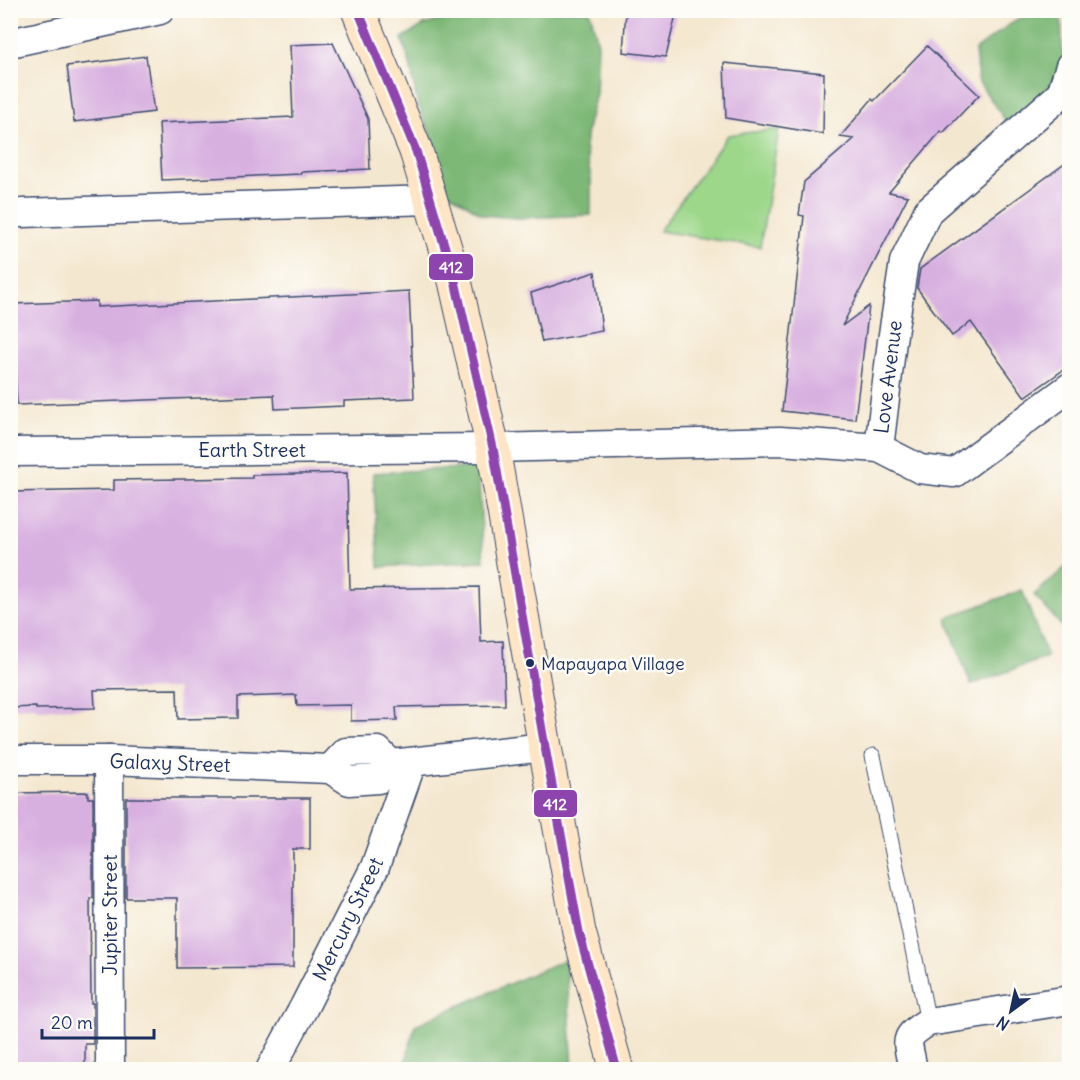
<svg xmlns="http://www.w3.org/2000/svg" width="1080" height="1080" font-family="Delius,sans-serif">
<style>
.green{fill:#9cd78a;stroke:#5c8374;stroke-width:1.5}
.forest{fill:#7db876;stroke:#4c746a;stroke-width:1.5}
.building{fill:#d8b0e0}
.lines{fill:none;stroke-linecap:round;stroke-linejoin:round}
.lane-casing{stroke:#3c4b6f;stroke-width:17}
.street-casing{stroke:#3c4b6f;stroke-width:31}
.secondary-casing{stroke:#3c4b6f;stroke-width:35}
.lane{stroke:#fff;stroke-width:15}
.street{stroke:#fff;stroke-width:28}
.secondary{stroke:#fde5c5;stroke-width:33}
.bus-1-casing{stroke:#fdfcf7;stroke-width:14}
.bus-1{stroke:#8e44ad;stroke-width:9}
.bus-dot{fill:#1b2f5e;stroke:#fdfcf7;stroke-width:2}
.labels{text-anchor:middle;stroke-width:5;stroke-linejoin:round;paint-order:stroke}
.bus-label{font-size:18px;fill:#1b2f5e;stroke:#fdfcf7;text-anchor:start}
.street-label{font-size:20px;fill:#1b2f5e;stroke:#fdfcf7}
.line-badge{stroke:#fdfcf7;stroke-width:2}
.badge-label{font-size:16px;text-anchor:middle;font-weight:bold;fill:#fff}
</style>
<rect width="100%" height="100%" fill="#fdfcf7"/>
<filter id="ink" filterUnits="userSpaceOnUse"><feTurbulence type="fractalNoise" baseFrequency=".0167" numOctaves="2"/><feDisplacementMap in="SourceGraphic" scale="12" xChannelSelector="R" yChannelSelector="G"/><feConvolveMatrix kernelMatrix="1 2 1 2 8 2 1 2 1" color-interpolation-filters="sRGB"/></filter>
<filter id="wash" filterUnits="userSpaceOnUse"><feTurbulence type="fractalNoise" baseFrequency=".008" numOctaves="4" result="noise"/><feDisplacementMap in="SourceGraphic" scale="24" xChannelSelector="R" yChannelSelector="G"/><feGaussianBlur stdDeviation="1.35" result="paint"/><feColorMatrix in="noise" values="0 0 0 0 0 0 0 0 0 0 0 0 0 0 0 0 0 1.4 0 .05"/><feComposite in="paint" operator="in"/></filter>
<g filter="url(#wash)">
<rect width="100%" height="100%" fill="#f4e7cf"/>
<path class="green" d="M 779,129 L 760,247 L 659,231 L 728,135 Z"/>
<g class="forest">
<path d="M 472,11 L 590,11 L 598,43 L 596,94 L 587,129 L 585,148 L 591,178 L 591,215 L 517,218 L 483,215 L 442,188 L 437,152 L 417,102 L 411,68 L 402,38 L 424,25 Z"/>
<path d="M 1061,12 L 1063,67 L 1025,118 L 1007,123 L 978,81 L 975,50 L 1019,18 Z"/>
<path d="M 478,467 L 484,561 L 379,567 L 373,473 Z"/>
<path d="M 1069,564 L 1070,634 L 1069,634 L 1034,595 Z"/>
<path d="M 1022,590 L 1047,657 L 971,685 L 946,618 Z"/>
<path d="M 566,959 L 573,1069 L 404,1069 L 415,1025 Z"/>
</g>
<g id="blocks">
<g class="building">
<path d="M 626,10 L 677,10 L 666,57 L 623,52 Z"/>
<path d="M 333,43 L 368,119 L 370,169 L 301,172 L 301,174 L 162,180 L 159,123 L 293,117 L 290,45 Z"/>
<path d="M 927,46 L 979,95 L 943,133 L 941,131 L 889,192 L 908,196 L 842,326 L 869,306 L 855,419 L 782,411 L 804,216 L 799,215 L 804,182 L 854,139 L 840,137 L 872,99 L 874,101 Z"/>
<path d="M 146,56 L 154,112 L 74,122 L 67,66 Z"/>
<path d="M 724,63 L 824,73 L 823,134 L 726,118 Z"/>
<path d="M 1070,160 L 1070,365 L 1025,397 L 971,322 L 952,336 L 917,288 L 920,269 Z"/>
<path d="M 595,272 L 602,331 L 542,342 L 531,293 Z"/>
<path d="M 409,291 L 414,398 L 344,401 L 344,406 L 275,409 L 274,395 L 17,405 L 12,304 L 97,301 L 97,307 Z"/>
<path d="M 347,473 L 350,589 L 479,587 L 481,642 L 503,641 L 505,705 L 396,707 L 397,720 L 351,721 L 351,705 L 297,706 L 296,695 L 238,697 L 238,718 L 178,719 L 177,689 L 94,690 L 95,708 L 36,709 L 36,707 L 10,708 L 10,492 L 114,490 L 114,480 L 252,478 L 252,475 Z"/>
<path d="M 88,792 L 88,798 L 93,798 L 93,898 L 90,898 L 91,1003 L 93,1003 L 93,1044 L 85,1044 L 85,1070 L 10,1070 L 10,793 Z"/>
<path d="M 126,798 L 310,798 L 310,849 L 293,849 L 293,967 L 177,968 L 177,898 L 126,898 Z"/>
</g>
</g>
</g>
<g filter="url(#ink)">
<use href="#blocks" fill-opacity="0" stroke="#3c4b6f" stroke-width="1.5"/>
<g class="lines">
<defs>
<path id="lane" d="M 873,756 L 928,1022"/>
<g id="street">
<path d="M 10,43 L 160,10"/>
<path d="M 22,213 L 431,200"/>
<path d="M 879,448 L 892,341 L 904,262 L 928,211 L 1061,94 L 1070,66"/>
<path d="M 10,452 L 493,448 L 780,441 L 879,448 L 920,469 L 954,473 L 1070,387"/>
<path d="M 10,760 L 109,760 L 330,769 L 349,781 L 378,779 L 391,764 L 545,747"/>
<path d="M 109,760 L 110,1070"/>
<path d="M 330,769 L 346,752 L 378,751 L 391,764"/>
<path d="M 270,1070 L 304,1007 L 375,867 L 412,762"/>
<path d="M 913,1070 C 908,1040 901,1039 928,1022 L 1070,1000"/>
</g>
<path id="secondary" d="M 358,10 L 416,151 L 455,281 L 493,448 L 545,747 L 579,932 L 617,1070"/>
</defs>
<use href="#lane" class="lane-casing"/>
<use href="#street" class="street-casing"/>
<use href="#secondary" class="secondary-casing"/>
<use href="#lane" class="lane"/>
<use href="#street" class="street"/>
<use href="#secondary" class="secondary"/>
<defs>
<path id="bus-1" d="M 358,10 L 416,151 L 455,281 L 493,448 L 545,747 L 579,932 L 617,1070"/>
</defs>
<use href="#bus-1" class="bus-1-casing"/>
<use href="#bus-1" class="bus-1"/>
</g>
</g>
<circle class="bus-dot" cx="530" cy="663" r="5"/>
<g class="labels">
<g class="bus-label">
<text x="541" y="670">Mapayapa Village</text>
</g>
<g class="street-label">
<text transform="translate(888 377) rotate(-83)" y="7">Love Avenue</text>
<text x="252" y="457">Earth Street</text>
<text transform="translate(170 763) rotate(2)" y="7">Galaxy Street</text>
<text transform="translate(110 915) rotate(-90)" y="7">Jupiter Street</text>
<text transform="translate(348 919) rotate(-64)" y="7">Mercury Street</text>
</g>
</g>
<g class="line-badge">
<rect x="428" y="253" width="46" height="28" rx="6" fill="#8e44ad"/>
<rect x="533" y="789" width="45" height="29" rx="6" fill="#8e44ad"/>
</g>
<g class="badge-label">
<text x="451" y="273">412</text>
<text x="555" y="810">412</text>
</g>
<rect width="1080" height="1080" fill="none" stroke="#fdfcf7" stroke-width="36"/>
<g transform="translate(1011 1011) rotate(213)" stroke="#fdfcf7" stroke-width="4.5" paint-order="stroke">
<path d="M0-4.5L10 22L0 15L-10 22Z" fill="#1b2f5e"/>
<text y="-9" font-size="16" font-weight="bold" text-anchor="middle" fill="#1b2f5e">N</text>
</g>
<path d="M42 1029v9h112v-9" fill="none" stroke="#1b2f5e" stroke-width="3"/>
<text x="51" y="1029" font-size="18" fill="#1b2f5e" stroke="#fdfcf7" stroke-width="4.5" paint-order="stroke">20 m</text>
</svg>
